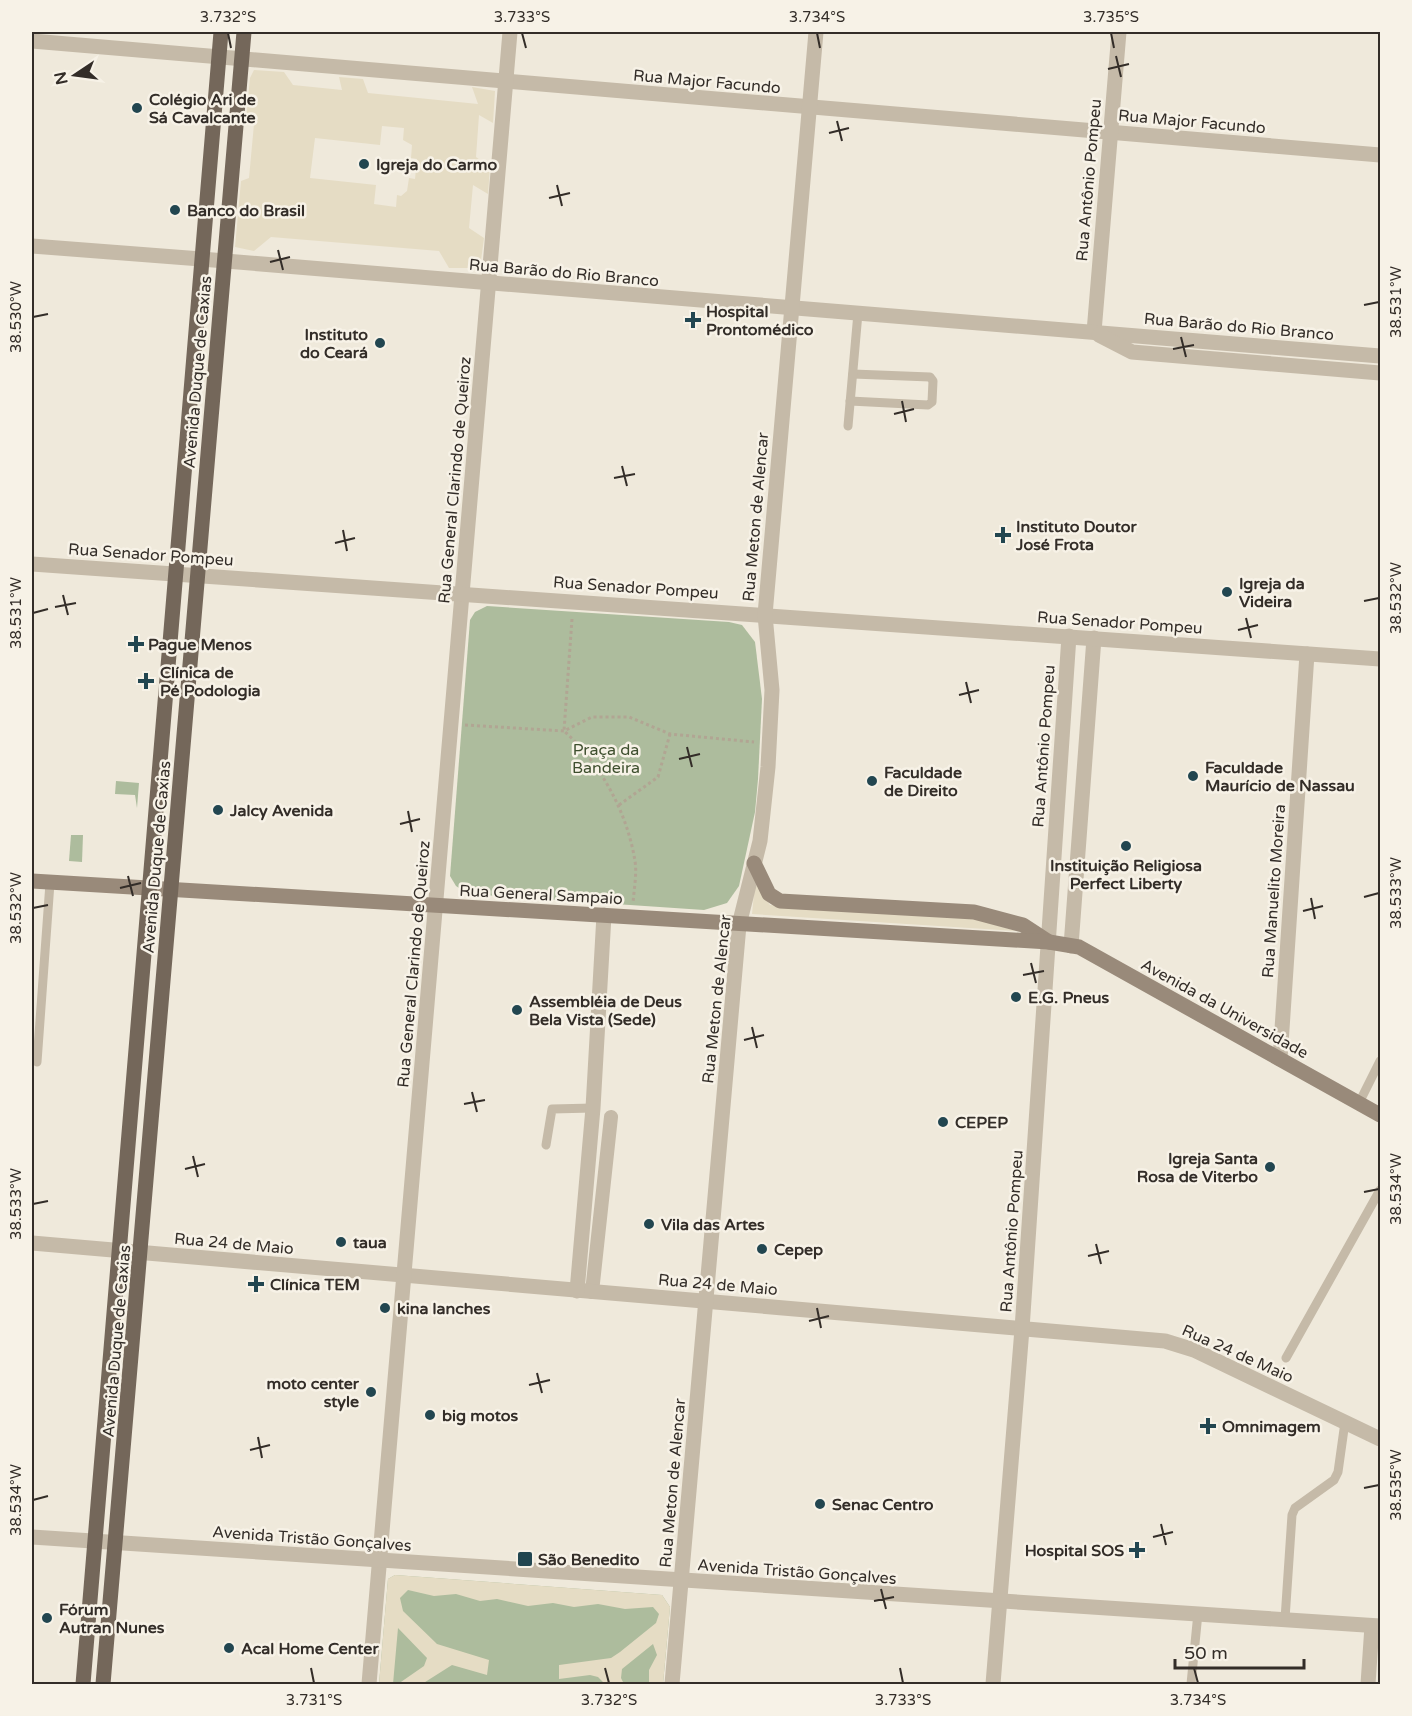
<svg xmlns="http://www.w3.org/2000/svg" width="1412" height="1716" font-family="'Varela Round',sans-serif">
<style>
.green{fill:#adbc9d}
.plaza{fill:#e5dcc4;fill-rule:evenodd}
.lines{fill:none;stroke-linecap:round;stroke-linejoin:round}
.path{stroke:#b1a593;stroke-width:3;stroke-dasharray:3 3;stroke-linecap:butt}
.service{stroke:#c5baa8;stroke-width:9}
.pedestrian{stroke:#c5baa8;stroke-width:14}
.minor{stroke:#c5baa8;stroke-width:15}
.tertiary{stroke:#c5baa8;stroke-width:15}
.secondary{stroke:#998a7a;stroke-width:15}
.primary{stroke:#74675a;stroke-width:15}
.ticks{fill:none;stroke:#332d28;stroke-width:2}
.poi-dot{fill:#224650;stroke:#f7f2e7;stroke-width:2}
.labels{text-anchor:middle;stroke-width:5;stroke-linejoin:round;paint-order:stroke}
.street-label{font-size:16px;fill:#332d28;stroke:#f7f2e7}
.poi-label{font-size:16px;font-weight:bold;fill:#332d28;stroke:#f7f2e7;text-anchor:start}
.park-label{font-size:16px;fill:#3e4f2e;stroke:#f7f2e7}
.neatline{fill:none;stroke:#332d28;stroke-width:2}
.ticks-label{font-size:15px;text-anchor:middle;fill:#332d28}
</style>
<rect width="100%" height="100%" fill="#efe9db"/>
<g class="green">
<path d="M 487,606 L 729,622 L 742,625 L 755,642 L 762,699 L 758,779 L 755,812 L 739,886 L 727,903 L 704,910 L 468,894 L 456,886 L 450,876 L 470,620 L 475,612 Z"/>
<path d="M 116,781 L 139,783 L 137,808 L 135,795 L 115,794 Z"/>
<path d="M 71,835 L 83,835 L 82,862 L 69,861 Z"/>
<path d="M 395,1575 L 662,1595 L 670,1607 L 663,1684 L 379,1684 L 388,1579 Z"/>
</g>
<g class="plaza">
<path d="M 254,70 L 284,72 L 293,85 L 342,90 L 339,77 L 363,79 L 368,93 L 478,104 L 472,87 L 495,91 L 493,123 L 479,115 L 476,157 L 490,167 L 488,194 L 473,185 L 469,228 L 484,238 L 480,268 L 449,268 L 439,251 L 271,237 L 254,251 L 235,247 L 241,181 L 249,178 L 254,124 L 246,120 L 250,78 ZM 382,126 L 404,128 L 403,140 L 412,145 L 411,158 L 417,159 L 415,179 L 409,178 L 407,191 L 401,196 L 397,195 L 396,207 L 374,204 L 376,185 L 310,178 L 315,138 L 380,145 Z"/>
<path d="M 755,884 L 770,905 L 972,918 L 1016,931 L 752,914 Z"/>
<path d="M 395,1575 L 662,1595 L 670,1607 L 663,1684 L 649,1684 L 649,1670 L 657,1655 L 653,1644 L 622,1669 L 621,1678 L 624,1684 L 605,1684 L 598,1677 L 590,1675 L 559,1679 L 559,1665 L 611,1658 L 620,1652 L 656,1623 L 659,1614 L 653,1607 L 625,1609 L 598,1604 L 574,1607 L 553,1603 L 528,1606 L 497,1599 L 480,1601 L 456,1594 L 434,1596 L 408,1590 L 400,1598 L 403,1611 L 437,1644 L 489,1660 L 487,1675 L 452,1665 L 422,1684 L 398,1684 L 424,1666 L 427,1658 L 398,1628 L 393,1684 L 379,1684 L 388,1579 Z"/>
</g>
<g class="lines">
<g class="path">
<path d="M 572,619 L 564,731 C 601,764 627,812 635,861 C 637,874 634,889 633,903"/>
<path d="M 465,725 L 564,731 L 592,717 L 629,717 L 670,734 L 754,742"/>
<path d="M 619,805 L 658,777 L 670,734"/>
</g>
<g class="service">
<path d="M 850,401 L 928,405 L 932,402 L 933,381 L 930,377 L 853,374"/>
<path d="M 848,426 L 858,313"/>
<path d="M 37,1062 L 50,883"/>
<path d="M 1359,1103 L 1380,1061"/>
<path d="M 546,1145 L 552,1109 L 593,1108"/>
<path d="M 1286,1358 L 1380,1190"/>
<path d="M 1285,1619 L 1292,1515 L 1295,1508 L 1334,1480 L 1338,1472 L 1345,1422"/>
<path d="M 1191,1684 L 1198,1613"/>
</g>
<path class="pedestrian" d="M 592,1292 L 611,1117"/>
<g class="minor">
<path d="M 32,41 L 1380,155"/>
<path d="M 32,246 L 201,259"/>
<path d="M 1094,332 L 1119,32"/>
<path d="M 32,564 L 174,574"/>
<path d="M 1071,946 L 1094,638"/>
<path d="M 1280,1059 L 1307,654"/>
<path d="M 32,1243 L 1165,1341 L 1194,1350 L 1380,1439"/>
<path d="M 577,1291 L 593,1108 L 604,915"/>
<path d="M 369,1684 L 510,32"/>
<path d="M 993,1684 L 1022,1329 L 1069,636"/>
<path d="M 1368,1684 L 1372,1626"/>
</g>
<g class="tertiary">
<path d="M 201,259 L 1380,356"/>
<path d="M 1099,335 L 1132,352 L 1380,373"/>
<path d="M 174,574 L 1380,659"/>
<path d="M 32,1537 L 1380,1626"/>
<path d="M 672,1684 L 739,925 L 760,841 L 768,767 L 772,690 L 765,615 L 816,32"/>
</g>
<g class="secondary">
<path d="M 754,863 L 769,894 L 780,901 L 974,912 L 1023,925 L 1049,942"/>
<path d="M 32,881 L 1049,942 L 1079,947 L 1380,1115"/>
</g>
<g class="primary">
<path d="M 83,1684 L 221,32"/>
<path d="M 103,1684 L 244,32"/>
</g>
</g>
<path class="ticks" d="M 228,33 L 231,48M 522,33 L 526,48M 817,33 L 820,48M 1111,33 L 1114,48M 1116,56 L 1121,77M 1108,69 L 1129,64M 837,121 L 842,141M 829,133 L 849,128M 557,185 L 562,206M 549,198 L 570,193M 278,250 L 283,270M 270,262 L 290,257M 1364,305 L 1379,302M 33,317 L 48,314M 1181,337 L 1186,357M 1173,349 L 1194,345M 902,401 L 906,422M 894,414 L 914,409M 622,466 L 627,486M 614,478 L 635,474M 343,530 L 347,551M 335,543 L 355,538M 63,595 L 68,615M 1364,601 L 1379,598M 55,607 L 76,603M 33,613 L 48,609M 1246,618 L 1251,638M 1238,630 L 1258,625M 966,682 L 971,703M 959,695 L 979,690M 687,747 L 692,767M 679,759 L 700,754M 408,811 L 412,832M 400,824 L 420,819M 128,876 L 133,896M 120,888 L 141,883M 1364,897 L 1379,893M 1311,898 L 1315,919M 33,908 L 48,905M 1303,911 L 1323,906M 1031,963 L 1036,983M 1023,975 L 1044,971M 752,1027 L 757,1048M 744,1040 L 764,1035M 472,1092 L 477,1112M 464,1104 L 485,1100M 193,1156 L 198,1177M 185,1169 L 205,1164M 1364,1192 L 1379,1189M 33,1204 L 48,1201M 1096,1244 L 1101,1264M 1088,1256 L 1109,1251M 817,1308 L 821,1328M 809,1321 L 829,1316M 537,1373 L 542,1393M 529,1385 L 550,1380M 258,1437 L 262,1458M 250,1450 L 270,1445M 1364,1488 L 1379,1485M 33,1500 L 48,1496M 1161,1524 L 1166,1545M 1153,1537 L 1173,1532M 881,1589 L 886,1609M 874,1601 L 894,1597M 311,1668 L 314,1683M 605,1668 L 609,1683M 900,1668 L 903,1683M 1194,1668 L 1198,1683"/>
<g class="poi-dot">
<circle cx="137" cy="108" r="6"/>
<circle cx="364" cy="164" r="6"/>
<circle cx="175" cy="210" r="6"/>
<path d="M690 311h6v6h6v6h-6v6h-6v-6h-6v-6h6z"/>
<circle cx="380" cy="343" r="6"/>
<path d="M1000 526h6v6h6v6h-6v6h-6v-6h-6v-6h6z"/>
<circle cx="1227" cy="592" r="6"/>
<path d="M133 635h6v6h6v6h-6v6h-6v-6h-6v-6h6z"/>
<path d="M143 672h6v6h6v6h-6v6h-6v-6h-6v-6h6z"/>
<circle cx="1193" cy="776" r="6"/>
<circle cx="872" cy="781" r="6"/>
<circle cx="218" cy="810" r="6"/>
<circle cx="1126" cy="846" r="6"/>
<circle cx="1016" cy="997" r="6"/>
<circle cx="517" cy="1010" r="6"/>
<circle cx="943" cy="1122" r="6"/>
<circle cx="1270" cy="1167" r="6"/>
<circle cx="649" cy="1224" r="6"/>
<circle cx="341" cy="1242" r="6"/>
<circle cx="762" cy="1249" r="6"/>
<path d="M253 1275h6v6h6v6h-6v6h-6v-6h-6v-6h6z"/>
<circle cx="385" cy="1308" r="6"/>
<circle cx="371" cy="1392" r="6"/>
<circle cx="430" cy="1415" r="6"/>
<path d="M1205 1417h6v6h6v6h-6v6h-6v-6h-6v-6h6z"/>
<circle cx="820" cy="1504" r="6"/>
<path d="M1134 1541h6v6h6v6h-6v6h-6v-6h-6v-6h6z"/>
<rect x="517" y="1551" width="16" height="16" rx="3"/>
<circle cx="47" cy="1618" r="6"/>
<circle cx="229" cy="1648" r="6"/>
</g>
<g class="labels">
<g class="street-label">
<text transform="translate(707 81) rotate(5)" y="6">Rua Major Facundo</text>
<text transform="translate(1192 121) rotate(5)" y="6">Rua Major Facundo</text>
<text transform="translate(1088 180) rotate(-85)" y="6">Rua Antônio Pompeu</text>
<text transform="translate(564 272) rotate(5)" y="6">Rua Barão do Rio Branco</text>
<text transform="translate(1239 326) rotate(5)" y="6">Rua Barão do Rio Branco</text>
<text transform="translate(197 372) rotate(-85)" y="6">Avenida Duque de Caxias</text>
<text transform="translate(454 480) rotate(-85)" y="6">Rua General Clarindo de Queiroz</text>
<text transform="translate(755 517) rotate(-85)" y="6">Rua Meton de Alencar</text>
<text transform="translate(151 554) rotate(4)" y="6">Rua Senador Pompeu</text>
<text transform="translate(636 587) rotate(4)" y="6">Rua Senador Pompeu</text>
<text transform="translate(1120 622) rotate(4)" y="6">Rua Senador Pompeu</text>
<text transform="translate(1043 746) rotate(-86)" y="6">Rua Antônio Pompeu</text>
<text transform="translate(156 857) rotate(-85)" y="6">Avenida Duque de Caxias</text>
<text transform="translate(1273 891) rotate(-86)" y="6">Rua Manuelito Moreira</text>
<text transform="translate(541 894) rotate(3)" y="6">Rua General Sampaio</text>
<text transform="translate(413 964) rotate(-85)" y="6">Rua General Clarindo de Queiroz</text>
<text transform="translate(716 999) rotate(-84)" y="6">Rua Meton de Alencar</text>
<text transform="translate(1225 1008) rotate(29)" y="6">Avenida da Universidade</text>
<text transform="translate(1011 1231) rotate(-86)" y="6">Rua Antônio Pompeu</text>
<text transform="translate(234 1243) rotate(5)" y="6">Rua 24 de Maio</text>
<text transform="translate(718 1284) rotate(5)" y="6">Rua 24 de Maio</text>
<text transform="translate(116 1341) rotate(-85)" y="6">Avenida Duque de Caxias</text>
<text transform="translate(1238 1353) rotate(24)" y="6">Rua 24 de Maio</text>
<text transform="translate(672 1483) rotate(-85)" y="6">Rua Meton de Alencar</text>
<text transform="translate(312 1538) rotate(4)" y="6">Avenida Tristão Gonçalves</text>
<text transform="translate(797 1571) rotate(4)" y="6">Avenida Tristão Gonçalves</text>
</g>
<g class="poi-label">
<text x="149" y="105">Colégio Ari de<tspan x="149" dy="18">Sá Cavalcante</tspan></text>
<text x="376" y="170">Igreja do Carmo</text>
<text x="187" y="216">Banco do Brasil</text>
<text x="706" y="317">Hospital<tspan x="706" dy="18">Prontomédico</tspan></text>
<text x="368" y="340" text-anchor="end">Instituto<tspan x="368" dy="18">do Ceará</tspan></text>
<text x="1016" y="532">Instituto Doutor<tspan x="1016" dy="18">José Frota</tspan></text>
<text x="1239" y="589">Igreja da<tspan x="1239" dy="18">Videira</tspan></text>
<text x="148" y="650">Pague Menos</text>
<text x="160" y="678">Clínica de<tspan x="160" dy="18">Pé Podologia</tspan></text>
<text x="1205" y="773">Faculdade<tspan x="1205" dy="18">Maurício de Nassau</tspan></text>
<text x="884" y="778">Faculdade<tspan x="884" dy="18">de Direito</tspan></text>
<text x="230" y="816">Jalcy Avenida</text>
<text x="1126" y="871" text-anchor="middle">Instituição Religiosa<tspan x="1126" dy="18">Perfect Liberty</tspan></text>
<text x="1028" y="1003">E.G. Pneus</text>
<text x="529" y="1007">Assembléia de Deus<tspan x="529" dy="18">Bela Vista (Sede)</tspan></text>
<text x="955" y="1128">CEPEP</text>
<text x="1258" y="1164" text-anchor="end">Igreja Santa<tspan x="1258" dy="18">Rosa de Viterbo</tspan></text>
<text x="661" y="1230">Vila das Artes</text>
<text x="353" y="1248">taua</text>
<text x="774" y="1255">Cepep</text>
<text x="270" y="1290">Clínica TEM</text>
<text x="397" y="1314">kina lanches</text>
<text x="359" y="1389" text-anchor="end">moto center<tspan x="359" dy="18">style</tspan></text>
<text x="442" y="1421">big motos</text>
<text x="1222" y="1432">Omnimagem</text>
<text x="832" y="1510">Senac Centro</text>
<text x="1124" y="1556" text-anchor="end">Hospital SOS</text>
<text x="538" y="1565">São Benedito</text>
<text x="59" y="1615">Fórum<tspan x="59" dy="18">Autran Nunes</tspan></text>
<text x="241" y="1654">Acal Home Center</text>
</g>
<g class="park-label">
<text x="606" y="755">Praça da<tspan x="606" dy="18">Bandeira</tspan></text>
</g>
</g>
<rect width="1412" height="1716" fill="none" stroke="#f7f2e7" stroke-width="66"/>
<g transform="translate(75 75) rotate(257)" stroke="#f7f2e7" stroke-width="4.5" paint-order="stroke">
<path d="M0-4.5L10 22L0 15L-10 22Z" fill="#332d28"/>
<text y="-9" font-size="16" font-weight="bold" text-anchor="middle" fill="#332d28">N</text>
</g>
<path d="M1175 1659v9h129v-9" fill="none" stroke="#332d28" stroke-width="3"/>
<text x="1184" y="1659" font-size="18" fill="#332d28" stroke="#f7f2e7" stroke-width="4.5" paint-order="stroke">50 m</text>
<rect x="33" y="33" width="1346" height="1650" class="neatline"/>
<g class="ticks-label">
<text x="228" y="22">3.732°S</text>
<text x="522" y="22">3.733°S</text>
<text x="817" y="22">3.734°S</text>
<text x="1111" y="22">3.735°S</text>
<text transform="translate(1396 302) rotate(-90)" y="5">38.531°W</text>
<text transform="translate(16 317) rotate(-90)" y="5">38.530°W</text>
<text transform="translate(1396 598) rotate(-90)" y="5">38.532°W</text>
<text transform="translate(16 613) rotate(-90)" y="5">38.531°W</text>
<text transform="translate(1396 893) rotate(-90)" y="5">38.533°W</text>
<text transform="translate(16 908) rotate(-90)" y="5">38.532°W</text>
<text transform="translate(1396 1189) rotate(-90)" y="5">38.534°W</text>
<text transform="translate(16 1204) rotate(-90)" y="5">38.533°W</text>
<text transform="translate(1396 1485) rotate(-90)" y="5">38.535°W</text>
<text transform="translate(16 1500) rotate(-90)" y="5">38.534°W</text>
<text x="314" y="1705">3.731°S</text>
<text x="609" y="1705">3.732°S</text>
<text x="903" y="1705">3.733°S</text>
<text x="1198" y="1705">3.734°S</text>
</g>
</svg>
